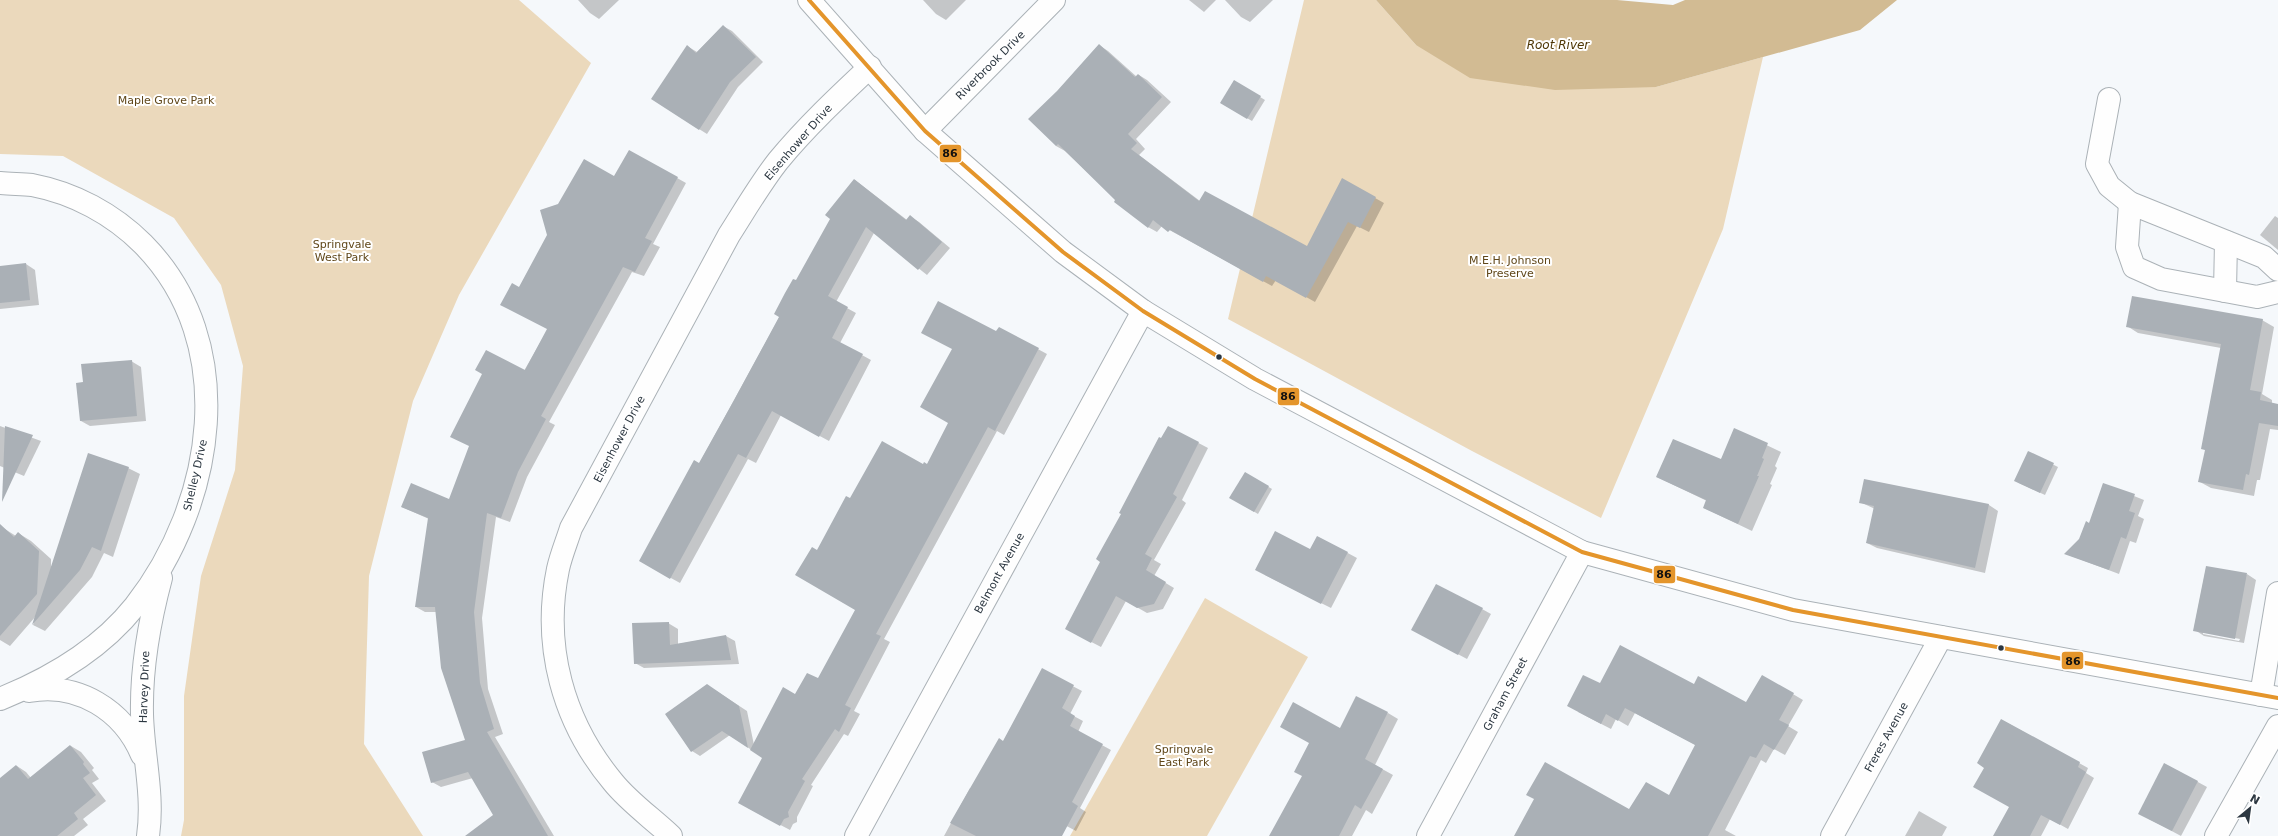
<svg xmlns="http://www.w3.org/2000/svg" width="2278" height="836" font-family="'DejaVu Sans',sans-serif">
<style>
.green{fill:#ebd9bc}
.water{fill:#d2bb93}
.shadow{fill:#0003;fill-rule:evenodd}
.building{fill:#aab0b6}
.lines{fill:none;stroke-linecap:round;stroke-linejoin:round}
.minor-casing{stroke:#abb2b7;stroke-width:24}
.major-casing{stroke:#abb2b7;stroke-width:24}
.minor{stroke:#fefefe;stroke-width:22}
.major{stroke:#fefefe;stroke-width:22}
.bus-1-casing{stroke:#fff;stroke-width:7}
.bus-1{stroke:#e4952b;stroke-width:4}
.bus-dot{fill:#2c3741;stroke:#fff;stroke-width:1.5}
.labels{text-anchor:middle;stroke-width:4;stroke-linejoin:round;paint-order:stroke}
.street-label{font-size:11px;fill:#2c3741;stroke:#fff}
.park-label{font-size:11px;fill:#604719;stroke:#fff}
.water-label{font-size:12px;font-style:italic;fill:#4e3604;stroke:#fff}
.line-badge{stroke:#fff;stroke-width:1.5}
.pale-badge-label{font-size:11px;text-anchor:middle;font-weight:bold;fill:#111}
</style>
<rect width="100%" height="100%" fill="#f5f8fb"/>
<g class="green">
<path d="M 0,0 L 519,0 L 591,63 L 459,295 L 413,401 L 369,576 L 364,744 L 423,836 L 181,836 L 184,820 L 184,696 L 201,576 L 235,470 L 243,366 L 221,285 L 174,218 L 63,156 L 0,154 Z"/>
<path d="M 1304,0 L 1376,0 L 1416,45 L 1656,87 L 1763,57 L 1723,229 L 1601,518 L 1472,451 L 1228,319 Z"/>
<path d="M 1205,598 L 1308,657 L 1207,836 L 1070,836 Z"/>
</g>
<path class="water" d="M 1376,0 L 1617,0 L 1673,5 L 1685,0 L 1897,0 L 1860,30 L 1656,87 L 1555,90 L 1470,78 L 1416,45 Z"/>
<g class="shadow">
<path d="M 578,0 L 619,0 L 599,19 L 590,13 Z"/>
<path d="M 923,0 L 966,0 L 946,20 L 936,14 Z"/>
<path d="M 1189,0 L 1216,0 L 1204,12 Z"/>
<path d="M 1225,0 L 1273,0 L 1250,22 L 1241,17 Z"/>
<path d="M 723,26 L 732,31 L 763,62 L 738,87 L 707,134 L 699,129 L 687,46 L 697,52 Z"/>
<path d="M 1099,45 L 1108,51 L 1137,77 L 1139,75 L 1147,80 L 1171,102 L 1136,139 L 1145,149 L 1139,155 L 1200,201 L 1308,248 L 1343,180 L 1384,203 L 1369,232 L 1357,226 L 1315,302 L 1276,280 L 1272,286 L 1162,226 L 1157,232 L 1148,227 L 1117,200 L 1065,151 L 1056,146 L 1058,91 Z"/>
<path d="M 1234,81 L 1265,100 L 1252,121 L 1221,103 Z"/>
<path d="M 629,151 L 686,183 L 653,244 L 660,247 L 644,276 L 632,272 L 549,422 L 555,425 L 527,477 L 510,522 L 496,517 L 482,618 L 488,689 L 503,734 L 495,737 L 554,836 L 467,836 L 495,815 L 473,778 L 441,787 L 432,782 L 466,740 L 436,612 L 425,612 L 416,607 L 429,519 L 402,507 L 450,500 L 548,329 L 519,288 L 548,235 L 559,205 L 615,177 Z"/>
<path d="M 855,180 L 907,220 L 911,217 L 919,222 L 950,248 L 927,275 L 874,233 L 836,302 L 856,313 L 840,343 L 871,360 L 829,441 L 781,415 L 756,463 L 748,459 L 680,583 L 640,561 L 699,464 L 780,316 L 796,282 Z"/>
<path d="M 2275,216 L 2278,218 L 2278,250 L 2260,235 Z"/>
<path d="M 26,264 L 35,270 L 39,305 L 0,309 L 0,267 Z"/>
<path d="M 2262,320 L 2274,327 L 2262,394 L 2272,400 L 2272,404 L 2278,405 L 2278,430 L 2270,429 L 2260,480 L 2257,480 L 2254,496 L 2211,488 L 2200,482 L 2206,450 L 2202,448 L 2221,348 L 2138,333 L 2127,326 Z"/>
<path d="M 999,328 L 1047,354 L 1004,435 L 997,431 L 884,639 L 890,642 L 854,711 L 860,714 L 848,736 L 844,734 L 811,785 L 813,786 L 797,817 L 797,822 L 793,824 L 790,830 L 748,808 L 763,758 L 730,735 L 700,756 L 692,751 L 715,690 L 747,711 L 754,745 L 796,696 L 818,680 L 857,610 L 817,551 L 850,499 L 927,465 Z"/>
<path d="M 131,361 L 141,367 L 146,421 L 90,426 L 81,421 L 84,383 Z"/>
<path d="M 0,426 L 41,441 L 24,476 L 0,466 Z"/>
<path d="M 1168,427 L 1208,448 L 1182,500 L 1186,503 L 1154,560 L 1161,564 L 1154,576 L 1174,588 L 1163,609 L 1147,613 L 1126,601 L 1101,647 L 1076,634 L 1101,561 Z"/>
<path d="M 1735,430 L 1781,452 L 1775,466 L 1777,468 L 1770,484 L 1772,485 L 1752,531 L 1704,508 L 1707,501 L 1657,477 L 1721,460 Z"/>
<path d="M 2028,452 L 2058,467 L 2045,495 L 2019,483 Z"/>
<path d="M 128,468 L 140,474 L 113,557 L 104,553 L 92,577 L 45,631 L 33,625 L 36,616 L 10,646 L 0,640 L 0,526 L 16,536 L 18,533 L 31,541 L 51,559 L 51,570 Z"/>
<path d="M 1245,473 L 1272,489 L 1258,514 L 1231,498 Z"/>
<path d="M 1865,480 L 1989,505 L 1998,511 L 1985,573 L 1877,548 L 1867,543 L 1875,509 L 1860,502 Z"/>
<path d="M 2104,484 L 2144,500 L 2138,516 L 2144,519 L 2136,543 L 2130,541 L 2119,574 L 2066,554 L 2080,539 L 2090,524 Z"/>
<path d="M 1318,537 L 1357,558 L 1331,608 L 1265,575 L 1311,551 Z"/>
<path d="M 2247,574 L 2256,580 L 2244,643 L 2204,636 L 2195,630 ZM 2203,632 L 2240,639 L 2239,641 L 2203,634 Z"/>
<path d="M 1482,609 L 1491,614 L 1467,659 L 1422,635 Z"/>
<path d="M 668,623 L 678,629 L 678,644 L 726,636 L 735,641 L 739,664 L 644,668 L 635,663 Z"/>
<path d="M 1042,670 L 1082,691 L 1070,714 L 1083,721 L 1078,732 L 1111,750 L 1080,808 L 1086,812 L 1076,831 L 1059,822 L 1052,836 L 944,836 L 970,788 L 972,789 L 1003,742 Z"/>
<path d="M 1762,676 L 1803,700 L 1788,726 L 1798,732 L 1785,755 L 1774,749 L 1766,763 L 1761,760 L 1725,830 L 1736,836 L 1515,836 L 1629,811 L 1670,796 L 1696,745 L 1635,713 L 1628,726 L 1616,719 L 1611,729 L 1578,712 L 1600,685 L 1694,686 L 1747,704 Z"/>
<path d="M 1388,713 L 1398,719 L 1375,765 L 1393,775 L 1372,814 L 1366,810 L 1352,836 L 1270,836 L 1341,730 Z"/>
<path d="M 2002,720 L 2088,768 L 2086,773 L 2094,778 L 2068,829 L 2050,819 L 2041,836 L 1994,836 L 2011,806 L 1985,767 Z"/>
<path d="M 71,746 L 81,752 L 94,768 L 92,770 L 99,779 L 92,783 L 106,801 L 83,819 L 88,825 L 74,836 L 0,836 L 0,780 L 17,766 L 26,772 L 31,778 Z"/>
<path d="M 2165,764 L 2207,787 L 2181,836 L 2149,819 Z"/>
<path d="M 1919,811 L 1947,827 L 1942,836 L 1905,836 Z"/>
</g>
<g class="building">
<path d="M 723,25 L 756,57 L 730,82 L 699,130 L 651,99 L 687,45 L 696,53 Z"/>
<path d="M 1099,44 L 1135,77 L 1138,74 L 1162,97 L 1128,134 L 1137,143 L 1131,149 L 1199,201 L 1205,191 L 1307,246 L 1342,178 L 1376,197 L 1360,228 L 1348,222 L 1306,298 L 1266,276 L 1263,282 L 1170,230 L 1168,232 L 1153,220 L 1148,228 L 1114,202 L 1115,200 L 1058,144 L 1056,146 L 1028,119 L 1057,91 Z"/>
<path d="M 1234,80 L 1261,96 L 1247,119 L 1220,103 Z"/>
<path d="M 629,150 L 678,177 L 645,238 L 652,241 L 635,272 L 623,267 L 541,416 L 546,419 L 518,472 L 501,518 L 487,513 L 474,612 L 480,683 L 494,729 L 487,732 L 548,836 L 465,836 L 493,815 L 468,772 L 431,783 L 422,752 L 465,740 L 441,668 L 435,607 L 415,607 L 428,518 L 401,507 L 411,483 L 449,499 L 469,446 L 450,437 L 482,374 L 475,370 L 486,350 L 525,370 L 547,329 L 500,305 L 512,283 L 519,287 L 547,235 L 540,210 L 558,204 L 584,159 L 614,176 Z"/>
<path d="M 854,179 L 906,220 L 910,215 L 942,242 L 918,270 L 866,227 L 828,296 L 848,307 L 832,338 L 863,354 L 819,437 L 772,411 L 746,458 L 738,454 L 670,579 L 639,561 L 694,460 L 699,463 L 733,402 L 779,317 L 774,314 L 785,293 L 793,279 L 796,280 L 830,219 L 825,215 Z"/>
<path d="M 26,263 L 30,300 L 0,303 L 0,266 Z"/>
<path d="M 2132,296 L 2263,319 L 2250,390 L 2261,392 L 2260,400 L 2278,404 L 2278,426 L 2259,423 L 2249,475 L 2246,474 L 2243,490 L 2198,482 L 2205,450 L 2201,449 L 2221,344 L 2126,327 Z"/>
<path d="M 938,301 L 996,331 L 999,327 L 1039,348 L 995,431 L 988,427 L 876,634 L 881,636 L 845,705 L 851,708 L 839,732 L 835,729 L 802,779 L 805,781 L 788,812 L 789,817 L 784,819 L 780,826 L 738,803 L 762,758 L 750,750 L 783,687 L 795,694 L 807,673 L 818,678 L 855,610 L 795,575 L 812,547 L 817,550 L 846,496 L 850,498 L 882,441 L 923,464 L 924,462 L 927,464 L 948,423 L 920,407 L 952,349 L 921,333 Z"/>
<path d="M 132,360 L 137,416 L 80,421 L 76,383 L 83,382 L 81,364 Z"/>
<path d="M 5,426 L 33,435 L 2,502 Z"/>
<path d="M 1168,426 L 1199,442 L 1173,494 L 1177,497 L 1145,554 L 1152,558 L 1146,570 L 1166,582 L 1154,604 L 1137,608 L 1116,596 L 1091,643 L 1065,629 L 1100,562 L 1096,559 L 1121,514 L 1119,513 L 1159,437 L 1161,438 Z"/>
<path d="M 1734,428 L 1768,443 L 1762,458 L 1764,459 L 1757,476 L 1759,476 L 1738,524 L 1703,508 L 1706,500 L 1656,477 L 1673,439 L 1721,459 Z"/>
<path d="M 2028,451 L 2054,463 L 2040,493 L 2014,481 Z"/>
<path d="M 88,453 L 129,467 L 101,551 L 92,547 L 80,570 L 32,625 Z"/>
<path d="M 1245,472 L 1269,486 L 1254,512 L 1229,498 Z"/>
<path d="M 1864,479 L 1989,504 L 1975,568 L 1866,543 L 1874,506 L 1859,503 Z"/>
<path d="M 2103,483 L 2135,494 L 2129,511 L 2135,513 L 2126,539 L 2121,537 L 2109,570 L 2064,554 L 2079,539 L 2086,521 L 2089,523 Z"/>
<path d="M 0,524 L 14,537 L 18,532 L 39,551 L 37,594 L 0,636 Z"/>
<path d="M 1275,531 L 1310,549 L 1317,536 L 1348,552 L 1321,604 L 1255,570 Z"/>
<path d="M 2206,566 L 2247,573 L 2235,639 L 2193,631 Z"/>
<path d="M 1436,584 L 1483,608 L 1458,655 L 1411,630 Z"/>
<path d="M 669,622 L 670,645 L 726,635 L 731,660 L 634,664 L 632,623 Z"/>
<path d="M 1620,645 L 1694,684 L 1698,676 L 1746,702 L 1762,675 L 1794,693 L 1779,720 L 1789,725 L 1774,750 L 1764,744 L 1756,758 L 1750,756 L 1708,836 L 1514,836 L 1534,799 L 1526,795 L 1545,762 L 1629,809 L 1646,782 L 1669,795 L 1695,745 L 1625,708 L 1618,721 L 1606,714 L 1601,724 L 1567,706 L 1583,675 L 1600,683 Z"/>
<path d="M 1042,668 L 1074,685 L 1062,708 L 1075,716 L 1070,726 L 1103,744 L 1072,802 L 1078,806 L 1062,836 L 976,836 L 950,823 L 999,738 L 1003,741 Z"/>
<path d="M 707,684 L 739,706 L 748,748 L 722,731 L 691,752 L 665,714 Z"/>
<path d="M 1356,696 L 1388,712 L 1365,759 L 1383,769 L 1361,809 L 1355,805 L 1339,836 L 1269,836 L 1302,776 L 1294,772 L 1309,743 L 1280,727 L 1293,702 L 1340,728 Z"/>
<path d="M 2001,719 L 2080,762 L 2078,767 L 2086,772 L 2060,825 L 2041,815 L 2030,836 L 1993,836 L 2009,807 L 1973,787 L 1984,768 L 1977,763 Z"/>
<path d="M 70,745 L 84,762 L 83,764 L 90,773 L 83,778 L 96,795 L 74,813 L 78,819 L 57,836 L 0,836 L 0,778 L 16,765 L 28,779 Z"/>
<path d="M 2164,763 L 2198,781 L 2172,831 L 2138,814 Z"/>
</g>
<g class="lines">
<defs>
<g id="minor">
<path d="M 2109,99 L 2097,164 L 2109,186 L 2130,203 L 2264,257 L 2278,270"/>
<path d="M 925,131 L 1054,0"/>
<path d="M 0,183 C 11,184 22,184 32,185 C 74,193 113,214 143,244 C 241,343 215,504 135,606 C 100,650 52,678 0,699"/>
<path d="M 2130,203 L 2127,247 L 2134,267 L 2161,279 L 2257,297 L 2278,292"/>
<path d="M 2225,291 L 2226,242"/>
<path d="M 29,691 C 78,682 123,710 142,755"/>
<path d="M 2261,695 L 2278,593"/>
<path d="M 148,836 C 154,795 143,755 142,714 C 141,668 149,623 161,578"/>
<path d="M 671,836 C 652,818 629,802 613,782 C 563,722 542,646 558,569 C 561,555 567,541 571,528 L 729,235 C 745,210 760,184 778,161 C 806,127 838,97 870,67"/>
<path d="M 856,836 L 1143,311"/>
<path d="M 1428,836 L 1582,552"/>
<path d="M 1832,836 L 1941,637"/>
<path d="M 2216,836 L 2278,726"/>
</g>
<path id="major" d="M 809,0 L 925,131 L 1063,252 L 1143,311 L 1255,379 L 1582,552 L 1793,610 L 2278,698"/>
</defs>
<use href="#minor" class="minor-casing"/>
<use href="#major" class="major-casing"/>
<use href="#minor" class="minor"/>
<use href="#major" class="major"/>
<defs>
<path id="bus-1" d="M 809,0 L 925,131 L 1063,252 L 1143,311 L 1255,379 L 1582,552 L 1793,610 L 2278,698"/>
</defs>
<use href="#bus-1" class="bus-1-casing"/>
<use href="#bus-1" class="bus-1"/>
</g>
<g class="bus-dot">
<circle cx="1219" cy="357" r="3.5"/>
<circle cx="2001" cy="648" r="3.5"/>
</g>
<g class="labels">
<g class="street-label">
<text transform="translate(990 65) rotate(-45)" y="4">Riverbrook Drive</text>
<text transform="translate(798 142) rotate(-49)" y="4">Eisenhower Drive</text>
<text transform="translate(619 439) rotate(-62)" y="4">Eisenhower Drive</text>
<text transform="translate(195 475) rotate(-77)" y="4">Shelley Drive</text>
<text transform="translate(999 573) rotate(-61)" y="4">Belmont Avenue</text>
<text transform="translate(144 687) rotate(-88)" y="4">Harvey Drive</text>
<text transform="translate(1505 694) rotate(-62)" y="4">Graham Street</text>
<text transform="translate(1886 737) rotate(-61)" y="4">Freres Avenue</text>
</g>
<g class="park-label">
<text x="166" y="104">Maple Grove Park</text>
<text x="342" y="248">Springvale<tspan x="342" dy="13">West Park</tspan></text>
<text x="1510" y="264">M.E.H. Johnson<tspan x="1510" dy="13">Preserve</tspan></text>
<text x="1184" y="753">Springvale<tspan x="1184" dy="13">East Park</tspan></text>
</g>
<g class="water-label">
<text x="1558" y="49">Root River</text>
</g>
</g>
<g class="line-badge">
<rect x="939" y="144" width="23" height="19" rx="4" fill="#e4952b"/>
<rect x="1277" y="387" width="23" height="19" rx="4" fill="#e4952b"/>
<rect x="1653" y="565" width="23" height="19" rx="4" fill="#e4952b"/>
<rect x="2061" y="651" width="23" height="19" rx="4" fill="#e4952b"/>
</g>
<g class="pale-badge-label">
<text x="950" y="157">86</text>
<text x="1288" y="400">86</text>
<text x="1664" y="578">86</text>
<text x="2073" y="665">86</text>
</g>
<g transform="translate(2250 808) rotate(29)" stroke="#ffffff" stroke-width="3" paint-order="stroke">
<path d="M0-3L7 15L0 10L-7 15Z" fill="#2c3741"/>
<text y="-6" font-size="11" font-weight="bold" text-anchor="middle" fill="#2c3741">N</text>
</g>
</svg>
